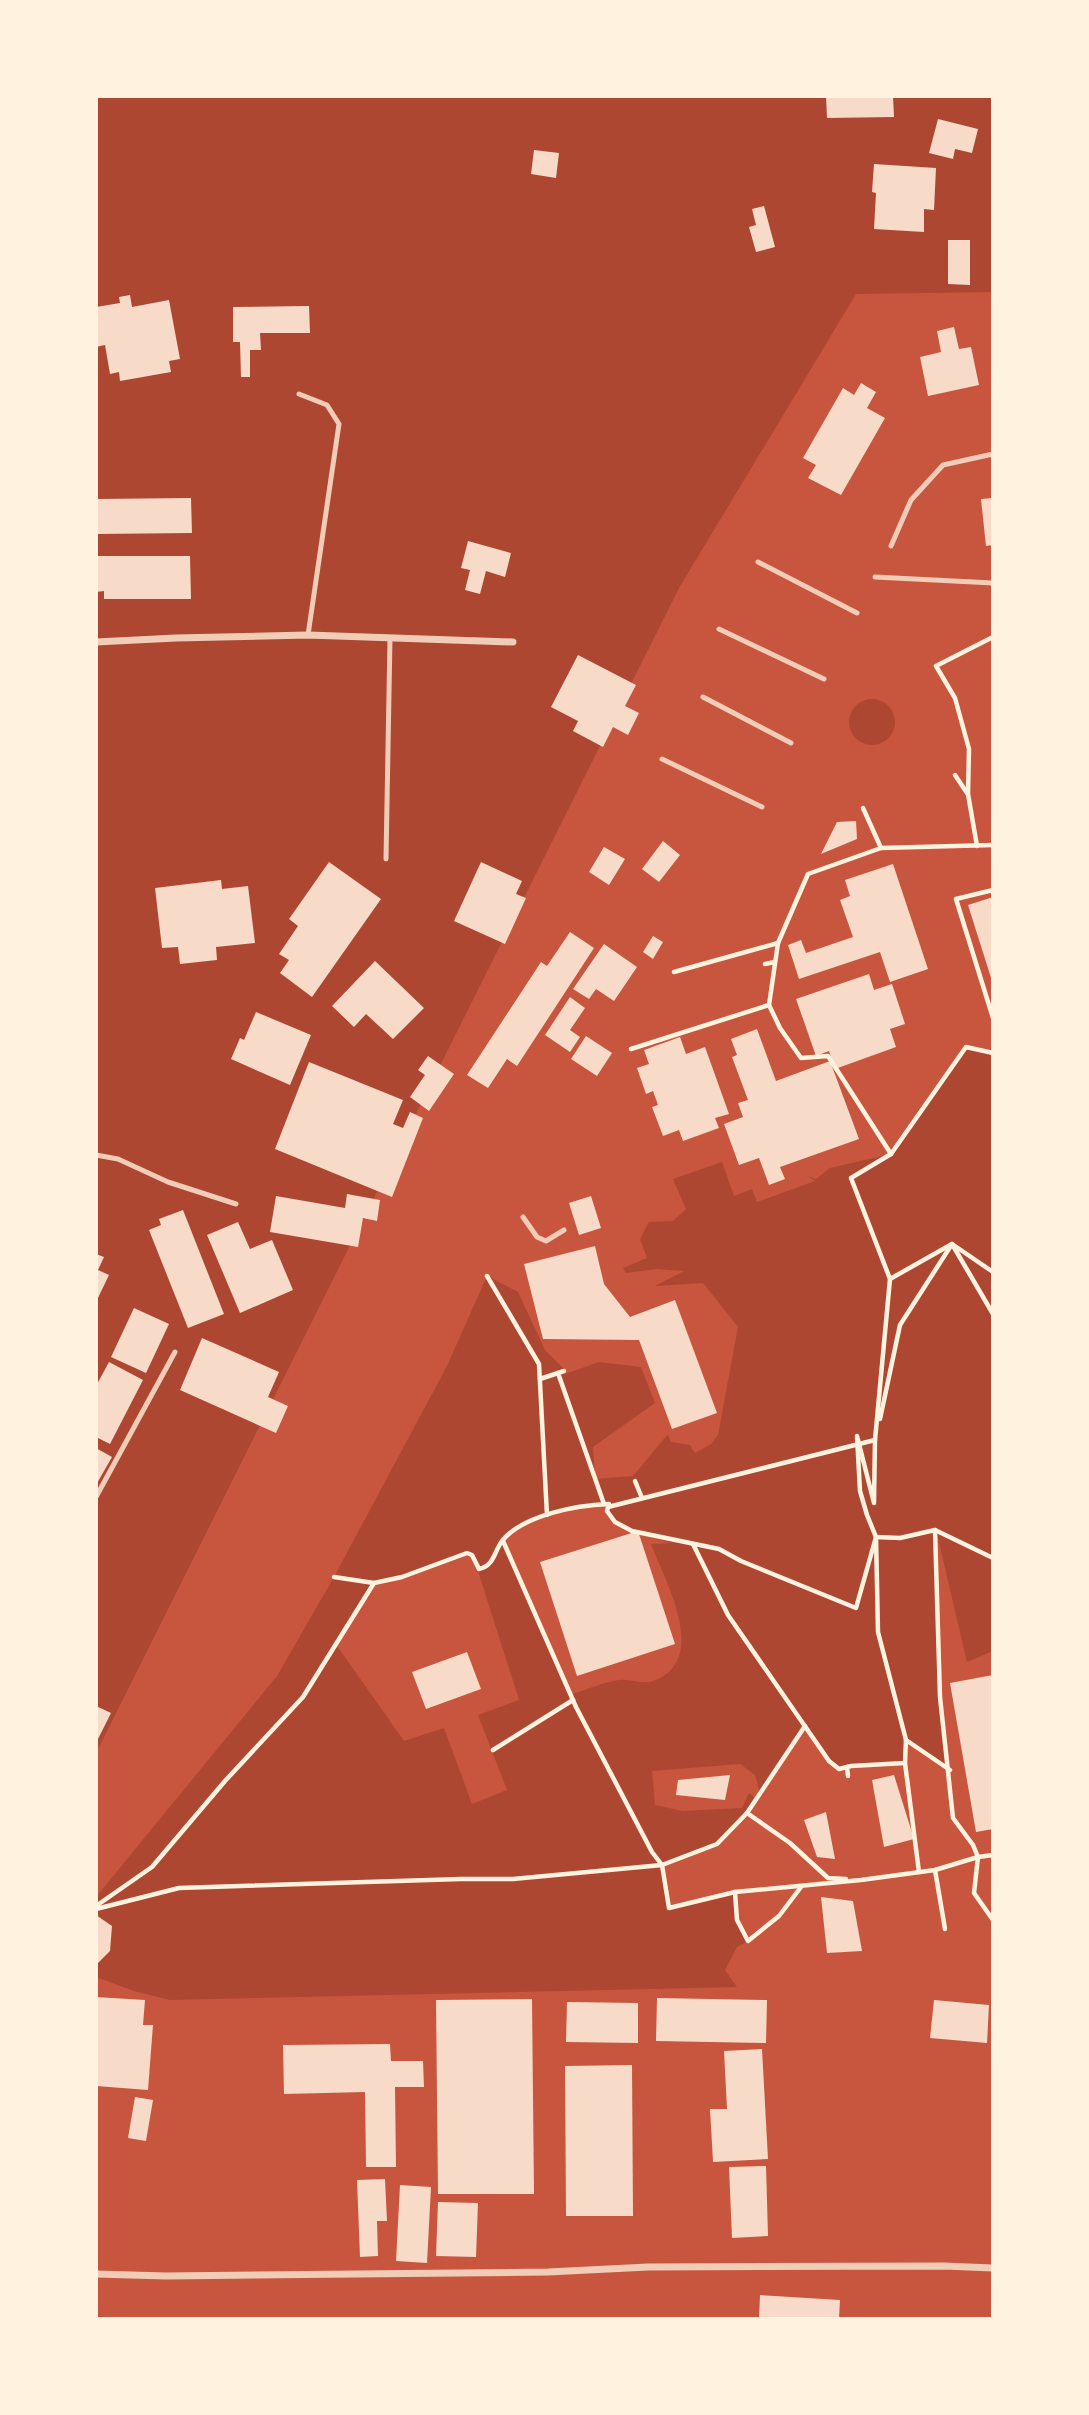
<svg xmlns="http://www.w3.org/2000/svg" width="1089" height="2415" font-family="'Titillium Web',sans-serif">
<style>
.green{fill:#ae4732;fill-rule:evenodd}
.building{fill:#f7dbc8}
.lines{fill:none;stroke-linecap:round;stroke-linejoin:round}
.path{stroke:#fff3e0;stroke-width:4.5}
.service{stroke:#f1ccb7;stroke-width:5}
.minor{stroke:#f1ccb7;stroke-width:7}
</style>
<rect width="100%" height="100%" fill="#c8553d"/>
<g class="green">
<path d="M 96,96 L 993,96 L 993,292 L 856,294 L 679,588 L 96,1753 Z"/>
<circle cx="872" cy="722" r="23"/>
<path d="M 966,1047 L 993,1053 L 993,1651 L 967,1662 L 937,1534 L 940,1697 L 950,1770 L 906,1740 L 905,1763 L 839,1769 L 829,1761 L 805,1726 L 760,1793 L 755,1775 L 740,1764 L 652,1771 L 655,1805 L 683,1811 L 742,1808 L 749,1793 L 756,1799 L 747,1813 L 717,1844 L 662,1865 L 669,1908 L 735,1892 L 737,1920 L 748,1941 L 737,1947 L 725,1970 L 737,1987 L 170,2000 L 134,1991 L 96,1977 L 96,1965 L 110,1951 L 96,1915 L 96,1897 L 277,1676 L 334,1577 L 447,1366 L 487,1276 L 518,1292 L 545,1350 L 565,1370 L 565,1374 L 599,1362 L 641,1367 L 655,1403 L 593,1447 L 595,1479 L 633,1476 L 668,1434 L 671,1442 L 690,1445 L 695,1453 L 711,1444 L 718,1435 L 738,1327 L 703,1283 L 655,1286 L 684,1271 L 657,1269 L 626,1273 L 623,1268 L 647,1258 L 640,1239 L 649,1222 L 673,1221 L 686,1209 L 673,1179 L 722,1162 L 734,1196 L 752,1189 L 757,1202 L 815,1181 L 807,1176 L 816,1179 L 830,1168 L 891,1154 ZM 583,1505 L 607,1507 C 612,1532 651,1537 672,1543 L 651,1544 C 665,1581 709,1657 656,1680 C 642,1686 632,1678 619,1680 C 603,1682 587,1690 572,1694 L 503,1541 L 530,1522 ZM 467,1553 L 473,1555 L 519,1700 L 478,1715 L 507,1790 L 472,1804 L 444,1728 L 404,1741 L 335,1643 L 374,1583 L 402,1577 Z"/>
</g>
<g class="building">
<path d="M 826,96 L 893,96 L 894,117 L 827,118 Z"/>
<path d="M 938,119 L 978,129 L 972,153 L 955,149 L 953,159 L 929,153 Z"/>
<path d="M 534,150 L 559,153 L 556,178 L 531,174 Z"/>
<path d="M 874,164 L 936,168 L 934,210 L 924,209 L 924,232 L 874,229 L 876,193 L 872,192 Z"/>
<path d="M 764,206 L 775,247 L 756,252 L 749,227 L 756,225 L 752,209 Z"/>
<path d="M 948,240 L 970,240 L 970,285 L 948,284 Z"/>
<path d="M 130,295 L 132,307 L 169,300 L 180,359 L 169,361 L 171,372 L 120,381 L 119,372 L 110,374 L 105,345 L 96,347 L 96,307 L 120,303 L 119,297 Z"/>
<path d="M 309,306 L 310,333 L 260,333 L 261,350 L 250,350 L 250,377 L 241,377 L 240,342 L 233,342 L 233,307 Z"/>
<path d="M 954,327 L 959,349 L 971,347 L 979,385 L 928,396 L 920,357 L 941,352 L 937,331 Z"/>
<path d="M 861,383 L 876,392 L 867,408 L 885,418 L 841,495 L 808,478 L 816,465 L 803,458 L 843,388 L 854,395 Z"/>
<path d="M 191,498 L 192,533 L 96,534 L 96,499 Z"/>
<path d="M 993,498 L 993,545 L 986,546 L 981,499 Z"/>
<path d="M 468,541 L 511,553 L 505,577 L 486,571 L 480,594 L 465,590 L 470,570 L 461,568 Z"/>
<path d="M 96,556 L 190,556 L 191,599 L 104,599 L 104,591 L 96,592 Z"/>
<path d="M 578,655 L 636,685 L 625,706 L 639,713 L 628,735 L 613,727 L 603,747 L 573,731 L 578,721 L 551,707 Z"/>
<path d="M 856,821 L 857,839 L 821,854 L 837,822 Z"/>
<path d="M 663,841 L 680,855 L 659,882 L 642,869 Z"/>
<path d="M 604,847 L 625,859 L 609,885 L 589,872 Z"/>
<path d="M 329,862 L 381,899 L 312,997 L 280,973 L 289,960 L 279,954 L 298,926 L 289,919 Z"/>
<path d="M 481,862 L 522,881 L 516,894 L 526,898 L 505,944 L 454,921 Z"/>
<path d="M 893,864 L 928,969 L 890,982 L 880,952 L 799,979 L 788,945 L 801,940 L 806,953 L 853,937 L 840,900 L 850,896 L 845,880 Z"/>
<path d="M 221,880 L 222,889 L 248,886 L 255,943 L 216,947 L 217,960 L 180,964 L 178,947 L 162,948 L 155,888 Z"/>
<path d="M 993,897 L 993,981 L 992,981 L 968,905 Z"/>
<path d="M 570,932 L 594,948 L 517,1066 L 507,1059 L 488,1088 L 467,1075 L 541,962 L 547,966 Z"/>
<path d="M 653,936 L 663,942 L 653,959 L 643,952 Z"/>
<path d="M 604,944 L 637,967 L 614,1001 L 596,989 L 589,999 L 573,989 Z"/>
<path d="M 375,961 L 424,1008 L 393,1039 L 366,1014 L 354,1027 L 332,1006 Z"/>
<path d="M 869,974 L 874,990 L 892,984 L 905,1024 L 890,1029 L 896,1047 L 835,1069 L 829,1051 L 816,1056 L 796,999 Z"/>
<path d="M 570,997 L 585,1008 L 570,1030 L 580,1037 L 570,1052 L 545,1035 Z"/>
<path d="M 256,1012 L 311,1035 L 290,1085 L 231,1059 L 240,1038 L 244,1040 Z"/>
<path d="M 757,1029 L 776,1081 L 830,1061 L 859,1139 L 780,1167 L 785,1179 L 769,1185 L 759,1158 L 739,1165 L 724,1124 L 743,1117 L 738,1103 L 748,1100 L 732,1057 L 737,1055 L 731,1039 Z"/>
<path d="M 586,1036 L 612,1053 L 597,1076 L 571,1059 Z"/>
<path d="M 680,1037 L 686,1054 L 705,1047 L 729,1114 L 715,1118 L 719,1128 L 683,1141 L 679,1130 L 663,1136 L 652,1107 L 658,1105 L 653,1091 L 646,1094 L 637,1068 L 649,1064 L 644,1050 Z"/>
<path d="M 428,1056 L 454,1074 L 429,1111 L 410,1097 L 425,1075 L 418,1070 Z"/>
<path d="M 309,1062 L 403,1100 L 393,1124 L 403,1128 L 410,1112 L 423,1118 L 392,1197 L 275,1149 Z"/>
<path d="M 347,1194 L 380,1200 L 377,1221 L 363,1218 L 358,1247 L 270,1232 L 276,1196 L 345,1208 Z"/>
<path d="M 591,1196 L 601,1228 L 579,1235 L 569,1203 Z"/>
<path d="M 183,1210 L 224,1314 L 188,1328 L 149,1230 L 161,1225 L 159,1219 Z"/>
<path d="M 238,1222 L 250,1249 L 272,1240 L 293,1290 L 240,1313 L 207,1235 Z"/>
<path d="M 595,1246 L 604,1284 L 630,1317 L 675,1300 L 717,1413 L 672,1429 L 639,1340 L 543,1339 L 524,1264 Z"/>
<path d="M 96,1254 L 104,1257 L 98,1270 L 109,1275 L 96,1302 Z"/>
<path d="M 134,1308 L 169,1324 L 146,1373 L 111,1357 Z"/>
<path d="M 202,1338 L 279,1372 L 268,1397 L 288,1406 L 276,1433 L 180,1390 Z"/>
<path d="M 109,1362 L 143,1380 L 110,1444 L 96,1437 L 96,1386 Z"/>
<path d="M 96,1448 L 112,1457 L 96,1485 Z"/>
<path d="M 638,1531 L 675,1644 L 577,1676 L 540,1562 Z"/>
<path d="M 467,1652 L 481,1689 L 426,1709 L 412,1672 Z"/>
<path d="M 993,1675 L 993,1829 L 976,1832 L 950,1683 Z"/>
<path d="M 96,1706 L 111,1713 L 96,1743 Z"/>
<path d="M 730,1775 L 725,1800 L 676,1795 L 678,1780 Z"/>
<path d="M 894,1775 L 914,1839 L 884,1847 L 872,1780 Z"/>
<path d="M 826,1812 L 835,1859 L 817,1857 L 804,1820 Z"/>
<path d="M 821,1897 L 853,1901 L 862,1951 L 827,1953 Z"/>
<path d="M 96,1915 L 112,1926 L 110,1951 L 96,1965 Z"/>
<path d="M 96,1997 L 145,2000 L 143,2025 L 153,2025 L 148,2090 L 96,2086 Z"/>
<path d="M 657,1998 L 767,2000 L 766,2043 L 656,2041 Z"/>
<path d="M 532,1999 L 534,2194 L 438,2194 L 436,2000 Z"/>
<path d="M 934,2000 L 989,2005 L 987,2043 L 930,2038 Z"/>
<path d="M 567,2002 L 638,2003 L 638,2043 L 566,2042 Z"/>
<path d="M 390,2044 L 391,2061 L 423,2061 L 424,2087 L 395,2087 L 396,2167 L 366,2167 L 365,2092 L 284,2094 L 283,2045 Z"/>
<path d="M 762,2049 L 768,2159 L 713,2162 L 710,2109 L 727,2109 L 724,2051 Z"/>
<path d="M 632,2065 L 633,2216 L 566,2216 L 565,2066 Z"/>
<path d="M 135,2097 L 153,2100 L 146,2141 L 128,2138 Z"/>
<path d="M 766,2166 L 768,2236 L 732,2238 L 729,2167 Z"/>
<path d="M 385,2179 L 387,2221 L 377,2221 L 378,2256 L 360,2257 L 357,2180 Z"/>
<path d="M 400,2185 L 431,2187 L 427,2263 L 396,2261 Z"/>
<path d="M 438,2202 L 478,2203 L 476,2257 L 436,2256 Z"/>
<path d="M 760,2295 L 840,2300 L 839,2319 L 759,2319 Z"/>
</g>
<g class="lines">
<g class="path">
<path d="M 955,775 L 967,793"/>
<path d="M 863,808 L 881,848"/>
<path d="M 977,846 L 968,794 L 969,749 L 955,698 L 936,666 L 993,637"/>
<path d="M 993,890 L 956,899 L 993,1018"/>
<path d="M 765,964 L 775,962"/>
<path d="M 674,972 L 778,943"/>
<path d="M 631,1049 L 769,1005"/>
<path d="M 993,1053 L 966,1047 L 891,1154 L 851,1178 L 890,1279 L 952,1244 L 993,1314"/>
<path d="M 891,1154 L 828,1056 L 801,1058 L 780,1028 L 769,1005 L 778,943 L 808,874 L 881,848 L 993,845"/>
<path d="M 487,1276 L 539,1364 L 547,1515"/>
<path d="M 890,1279 L 875,1440 L 874,1503 L 857,1436 L 860,1491 L 867,1515 L 876,1537 L 878,1632 L 906,1740"/>
<path d="M 564,1371 L 558,1373 L 604,1504"/>
<path d="M 540,1379 L 558,1373"/>
<path d="M 880,1419 L 900,1325 L 952,1244 L 993,1272"/>
<path d="M 635,1481 L 642,1498"/>
<path d="M 608,1507 L 875,1440"/>
<path d="M 935,1530 L 940,1697 L 953,1818 L 973,1845 L 978,1857 L 974,1893 L 993,1920"/>
<path d="M 876,1537 L 900,1538 L 935,1530 L 993,1558"/>
<path d="M 503,1541 L 576,1707 L 652,1852 L 662,1865 L 669,1908 L 735,1892 L 861,1880 L 935,1870 L 978,1857 L 993,1855"/>
<path d="M 693,1544 L 728,1615 L 829,1761 L 839,1769 L 851,1766 L 905,1763 L 906,1740 L 950,1770"/>
<path d="M 334,1577 L 374,1583 L 402,1577 L 467,1553 L 472,1555 L 479,1569 C 494,1566 494,1552 502,1541 C 523,1515 577,1505 609,1504 L 607,1511 L 615,1522 L 632,1531 L 719,1549 L 741,1561 L 856,1608 L 876,1537"/>
<path d="M 493,1750 L 573,1700"/>
<path d="M 905,1763 L 919,1872"/>
<path d="M 847,1767 L 848,1776"/>
<path d="M 747,1813 L 790,1843 L 828,1878 L 846,1879"/>
<path d="M 935,1870 L 945,1929"/>
<path d="M 735,1892 L 737,1920 L 748,1941 L 779,1916 L 801,1887"/>
<path d="M 96,1906 L 152,1867 L 225,1781 L 303,1697 L 374,1583"/>
<path d="M 96,1909 L 179,1888 L 461,1879 L 513,1879 L 662,1865 L 717,1844 L 747,1813 L 805,1726"/>
</g>
<g class="service">
<path d="M 299,394 L 327,405 L 339,424 L 308,635"/>
<path d="M 891,546 L 911,500 L 943,465 L 993,454"/>
<path d="M 758,562 L 857,613"/>
<path d="M 875,577 L 993,583"/>
<path d="M 719,629 L 824,679"/>
<path d="M 703,697 L 791,743"/>
<path d="M 662,759 L 762,807"/>
<path d="M 386,859 L 390,638"/>
<path d="M 96,1155 L 118,1159 L 168,1182 L 236,1204"/>
<path d="M 523,1217 L 537,1237 L 546,1241 L 564,1230"/>
<path d="M 96,1497 L 175,1352"/>
</g>
<g class="minor">
<path d="M 96,642 L 176,638 L 308,635 L 513,642"/>
<path d="M 96,2274 L 166,2276 L 548,2272 L 648,2267 L 944,2266 L 993,2268"/>
</g>
</g>
<rect width="1089" height="2415" fill="none" stroke="#fff3e0" stroke-width="196"/>
</svg>
